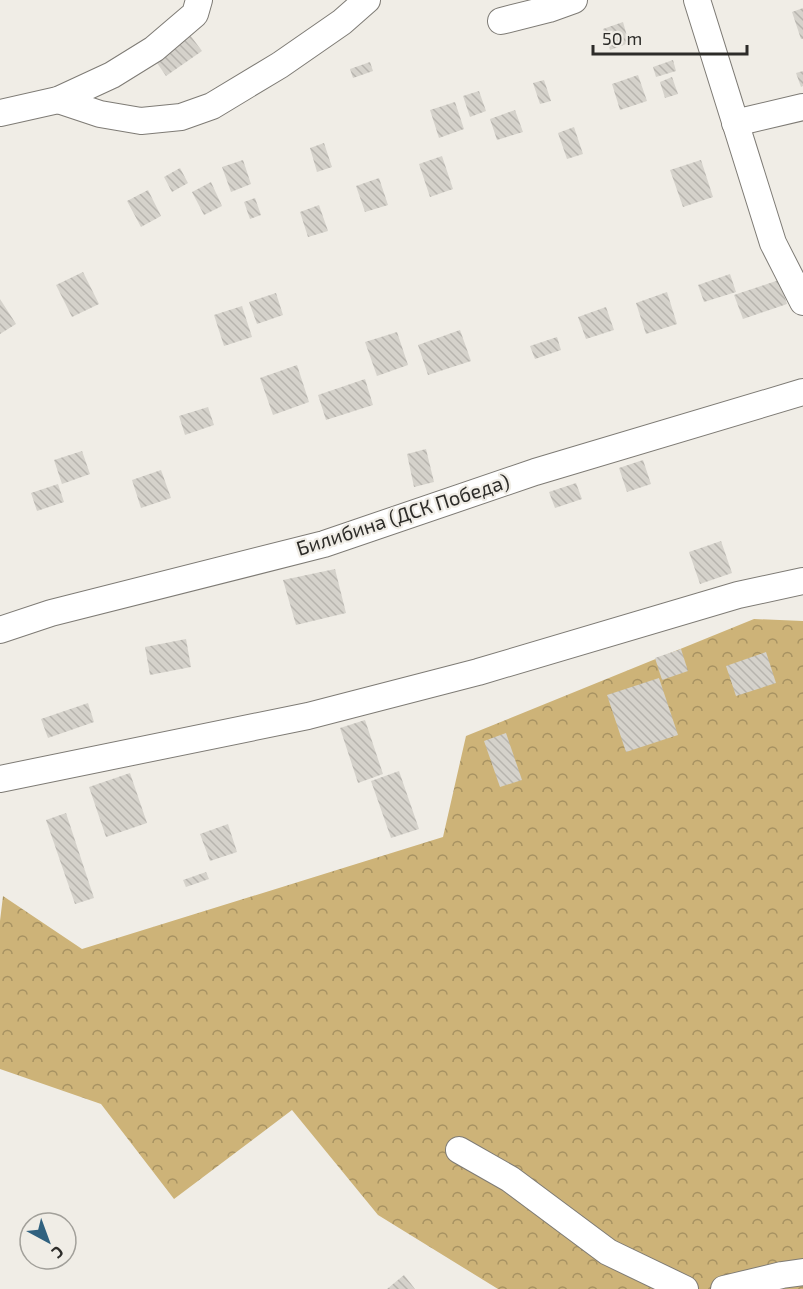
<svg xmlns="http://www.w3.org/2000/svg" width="803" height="1289" font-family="'Exo 2',sans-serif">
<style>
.forest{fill:url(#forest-crowns)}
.building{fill:url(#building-back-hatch)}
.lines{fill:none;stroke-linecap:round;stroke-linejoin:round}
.street-casing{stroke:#7e7b75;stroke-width:28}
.street{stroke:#fff;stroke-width:26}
.labels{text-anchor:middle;stroke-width:4.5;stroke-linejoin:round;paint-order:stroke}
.street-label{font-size:20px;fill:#2d2c29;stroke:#f0ede6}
</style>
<defs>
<pattern id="forest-crowns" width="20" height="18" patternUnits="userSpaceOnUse" patternTransform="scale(1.5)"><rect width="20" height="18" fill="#cdb378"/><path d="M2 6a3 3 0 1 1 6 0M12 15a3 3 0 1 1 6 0" fill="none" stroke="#a79262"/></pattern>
<pattern id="building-back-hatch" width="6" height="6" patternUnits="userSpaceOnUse" patternTransform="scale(1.5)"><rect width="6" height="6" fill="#d5d2cb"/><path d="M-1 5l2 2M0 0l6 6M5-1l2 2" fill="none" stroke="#b7b4ae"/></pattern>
</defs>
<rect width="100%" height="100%" fill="#f0ede6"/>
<path class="forest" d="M 754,619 L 803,621 L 803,1289 L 498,1289 L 378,1215 L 292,1110 L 174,1199 L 101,1104 L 0,1069 L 0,921 L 3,896 L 82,949 L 443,837 L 466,736 Z"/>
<g class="building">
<path d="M 803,8 L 803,39 L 801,39 L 792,12 Z"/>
<path d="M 623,22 L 629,43 L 610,50 L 603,29 Z"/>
<path d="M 190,35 L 202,51 L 166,76 L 155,60 Z"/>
<path d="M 673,60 L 676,71 L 656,77 L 653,67 Z"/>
<path d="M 370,62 L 373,71 L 353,78 L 350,69 Z"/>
<path d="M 803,71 L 803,86 L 801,87 L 796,73 Z"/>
<path d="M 638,75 L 647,101 L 620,110 L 612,84 Z"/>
<path d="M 672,77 L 678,94 L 665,98 L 660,82 Z"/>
<path d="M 544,80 L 551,101 L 540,104 L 533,83 Z"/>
<path d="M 479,91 L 486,111 L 470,117 L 463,96 Z"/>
<path d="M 455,102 L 464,129 L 439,138 L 430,110 Z"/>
<path d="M 515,110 L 523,132 L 497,140 L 490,119 Z"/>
<path d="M 574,127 L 583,154 L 567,159 L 558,133 Z"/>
<path d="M 324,143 L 332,167 L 317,172 L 310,148 Z"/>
<path d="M 442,156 L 453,189 L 430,197 L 419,164 Z"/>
<path d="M 243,160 L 251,184 L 231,192 L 222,167 Z"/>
<path d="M 701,160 L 713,197 L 683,207 L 670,170 Z"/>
<path d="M 180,168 L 188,183 L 172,192 L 164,177 Z"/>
<path d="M 379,178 L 388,205 L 365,212 L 356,186 Z"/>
<path d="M 211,182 L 222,206 L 204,215 L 192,192 Z"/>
<path d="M 148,190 L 161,216 L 141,227 L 127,201 Z"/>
<path d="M 255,198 L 261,215 L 250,219 L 244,202 Z"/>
<path d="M 319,205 L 328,231 L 308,237 L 300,212 Z"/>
<path d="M 83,272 L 99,304 L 72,317 L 56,285 Z"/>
<path d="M 730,274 L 736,292 L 704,302 L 698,285 Z"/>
<path d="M 779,280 L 787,304 L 743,319 L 734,295 Z"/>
<path d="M 667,292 L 677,324 L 646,334 L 636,303 Z"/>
<path d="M 276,293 L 283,315 L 257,324 L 249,302 Z"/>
<path d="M 0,299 L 16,324 L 0,334 Z"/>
<path d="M 242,306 L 252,337 L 224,346 L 214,315 Z"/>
<path d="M 606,307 L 614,330 L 586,339 L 578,317 Z"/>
<path d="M 460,330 L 471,361 L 428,375 L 418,345 Z"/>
<path d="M 397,332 L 408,365 L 377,376 L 365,342 Z"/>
<path d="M 557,337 L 561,350 L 535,359 L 530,346 Z"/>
<path d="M 297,365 L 309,402 L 273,415 L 260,378 Z"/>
<path d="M 365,379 L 373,405 L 326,420 L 318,395 Z"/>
<path d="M 208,407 L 214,425 L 185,435 L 179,416 Z"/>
<path d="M 426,449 L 434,482 L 414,487 L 407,454 Z"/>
<path d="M 82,451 L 90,474 L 62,484 L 54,460 Z"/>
<path d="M 643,460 L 651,484 L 627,492 L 619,468 Z"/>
<path d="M 161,470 L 171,498 L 141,508 L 132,480 Z"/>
<path d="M 576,483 L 582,499 L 555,508 L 549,492 Z"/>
<path d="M 58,484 L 64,502 L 37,511 L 31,493 Z"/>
<path d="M 721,541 L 732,573 L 700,584 L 689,552 Z"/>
<path d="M 335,569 L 346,613 L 296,625 L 283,580 Z"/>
<path d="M 186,639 L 191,667 L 150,675 L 145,647 Z"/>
<path d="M 681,649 L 688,671 L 662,680 L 655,658 Z"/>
<path d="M 766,652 L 776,683 L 736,696 L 726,666 Z"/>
<path d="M 659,678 L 678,735 L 626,752 L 607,695 Z"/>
<path d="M 88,703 L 94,722 L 48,738 L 41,719 Z"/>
<path d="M 365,720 L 383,774 L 358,783 L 340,728 Z"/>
<path d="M 506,733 L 522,780 L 500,787 L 484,741 Z"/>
<path d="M 399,771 L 419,829 L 391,838 L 371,781 Z"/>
<path d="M 130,773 L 147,823 L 106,837 L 89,787 Z"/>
<path d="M 66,813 L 94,898 L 75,904 L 46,820 Z"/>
<path d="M 228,824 L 237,852 L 210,861 L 200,834 Z"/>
<path d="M 206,872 L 209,879 L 186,887 L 183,880 Z"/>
<path d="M 404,1275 L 415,1289 L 387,1289 Z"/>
</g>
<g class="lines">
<defs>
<g id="street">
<path d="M 697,0 L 773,243 L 803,302"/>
<path d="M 501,21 L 549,9 L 574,0"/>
<path d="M 58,100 L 100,114 L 141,121 L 181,117 L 212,106 L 280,65 L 342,22 L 367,0"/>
<path d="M 0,113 L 58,100 L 112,75 L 154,49 L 195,14 L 199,0"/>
<path d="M 735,123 L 803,107"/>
<path d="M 0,630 L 51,613 L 324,544 L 535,472 L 803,392"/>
<path d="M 0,779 L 308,716 L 478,672 L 738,595 L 803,581"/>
<path d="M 459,1150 L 510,1179 L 608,1252 L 685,1289"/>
<path d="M 724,1289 L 782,1275 L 803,1272"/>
</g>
</defs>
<use href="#street" class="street-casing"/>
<use href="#street" class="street"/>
</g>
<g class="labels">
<g class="street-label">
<text transform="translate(403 515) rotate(-18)" y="7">Билибина (ДСК Победа)</text>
</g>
</g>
<g transform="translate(48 1241) rotate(139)"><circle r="28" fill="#f0ede6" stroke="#a2a09a" stroke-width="1.5"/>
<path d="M0-4.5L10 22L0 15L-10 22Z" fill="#30617f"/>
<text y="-9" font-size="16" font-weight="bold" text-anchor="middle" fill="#2d2c29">С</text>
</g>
<path d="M593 45v9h154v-9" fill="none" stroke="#2d2c29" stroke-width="3"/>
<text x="602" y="45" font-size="18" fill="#2d2c29" stroke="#f0ede6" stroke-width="4.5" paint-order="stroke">50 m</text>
</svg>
